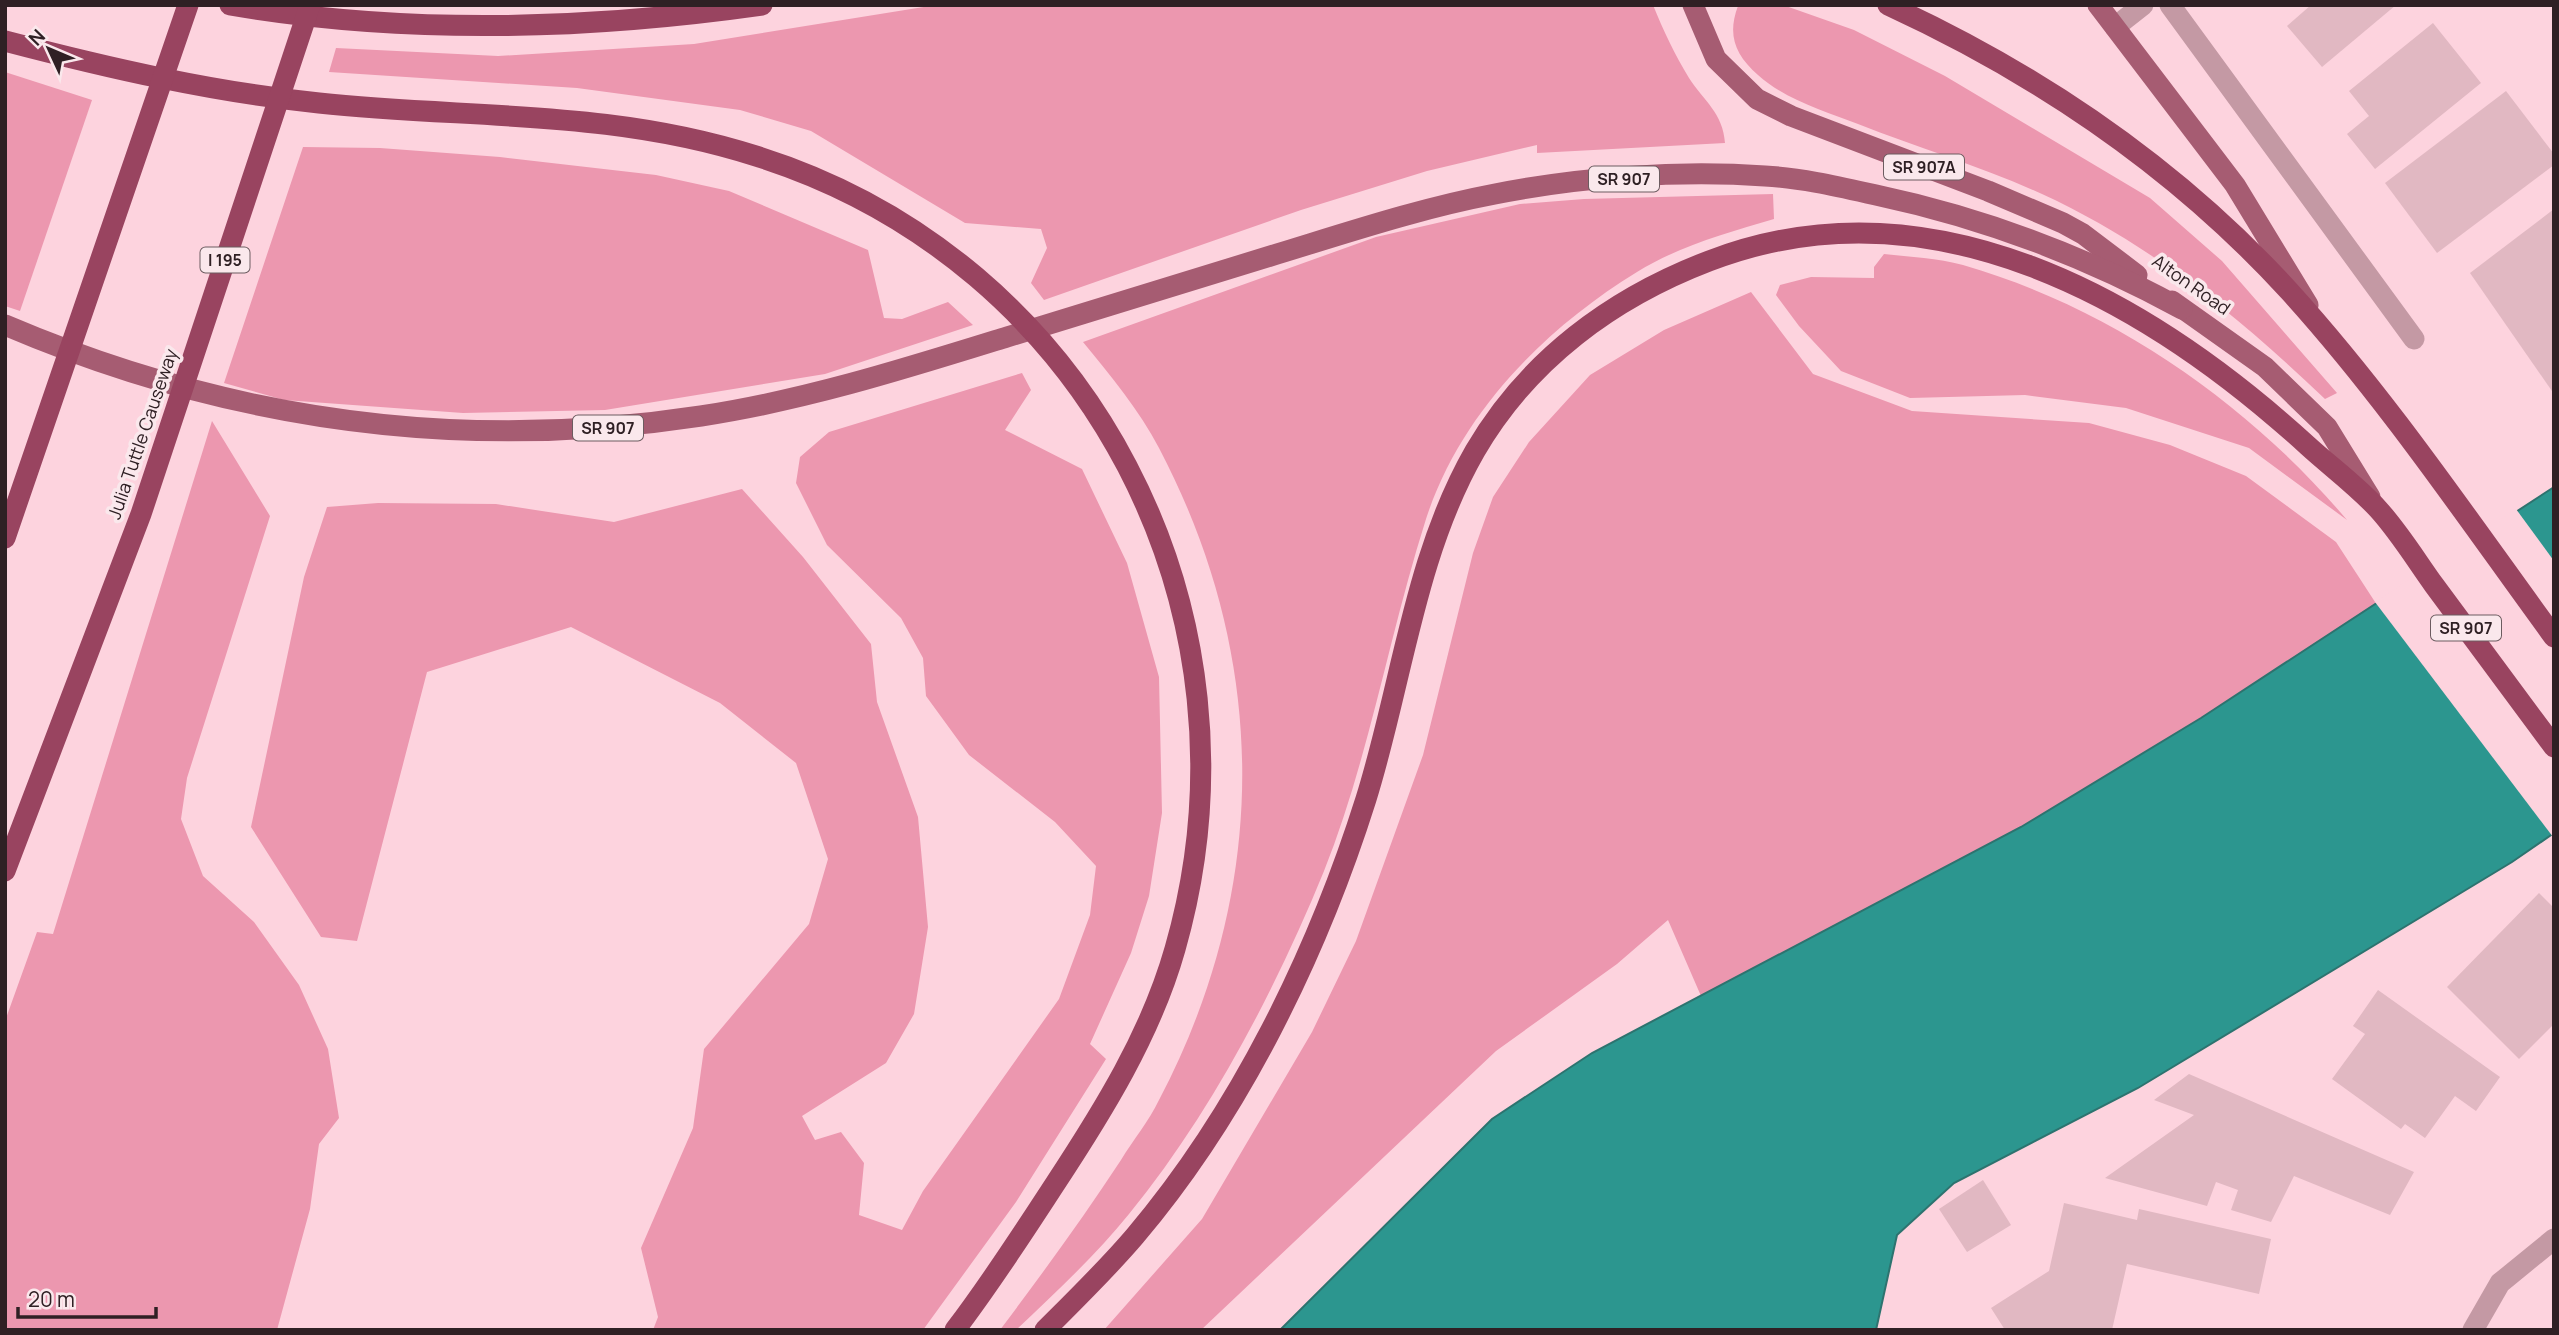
<svg xmlns="http://www.w3.org/2000/svg" width="2559" height="1335" font-family="Manrope,sans-serif">
<style>
.green{fill:#ec97af}
.water{fill:#2c968f;stroke:#2d736f;stroke-width:2}
.pier{fill:#fdd3de}
.building{fill:#e1b8c2}
.lines{fill:none;stroke-linecap:round;stroke-linejoin:round}
.minor{stroke:#c499a4;stroke-width:21}
.major{stroke:#a65c72;stroke-width:21}
.highway{stroke:#994460;stroke-width:21}
.labels{text-anchor:middle;stroke-width:7;stroke-linejoin:round;paint-order:stroke}
.shield{fill:#fae8ec;stroke:#6c5c60;stroke-width:2}
.shield-label{font-size:16px;font-weight:bold;fill:#2f2024}
.street-label{font-size:18px;fill:#2f2024;stroke:#fae8ec}
</style>
<rect width="100%" height="100%" fill="#fdd3de"/>
<g class="green">
<path d="M 936,5 L 1653,5 C 1663,30 1675,55 1689,78 C 1704,101 1723,113 1725,143 L 1537,153 L 1537,145 L 1427,171 L 1301,210 L 1044,300 L 1031,283 L 1047,248 L 1041,229 L 965,223 L 811,131 L 740,110 L 577,88 L 329,72 L 336,48 L 498,56 L 694,44 Z"/>
<path d="M 1783,5 L 1854,30 L 1945,76 L 2150,198 L 2222,261 L 2337,393 L 2325,399 C 2239,317 2151,244 2042,194 C 1983,167 1919,148 1858,124 C 1824,111 1786,100 1758,75 C 1735,55 1727,35 1738,6 Z"/>
<path d="M 5,72 L 92,100 L 20,311 L 5,306 Z"/>
<path d="M 303,147 L 380,148 L 500,157 L 656,175 L 729,191 L 868,250 L 884,318 L 902,319 L 948,302 L 973,325 L 825,374 L 605,410 L 463,413 L 284,400 L 224,383 Z"/>
<path d="M 1773,194 L 1774,219 C 1727,233 1679,246 1637,272 C 1544,329 1460,414 1426,519 C 1389,635 1369,758 1324,871 C 1276,989 1210,1115 1129,1214 C 1095,1256 1055,1293 1016,1330 L 1000,1330 C 1042,1274 1083,1218 1121,1160 C 1133,1140 1149,1121 1159,1100 C 1270,889 1270,659 1159,448 C 1140,411 1110,375 1083,342 L 1376,237 L 1520,204 L 1584,199 Z"/>
<path d="M 1884,254 C 1910,257 1938,258 1963,265 C 2112,308 2248,403 2347,520 L 2249,448 L 2126,408 L 2025,395 L 1910,398 L 1841,371 L 1799,326 L 1776,295 L 1780,285 L 1811,277 L 1874,278 L 1874,267 Z"/>
<path d="M 1751,292 L 1813,374 L 1912,411 L 2089,423 L 2170,445 L 2246,476 L 2336,542 L 2377,605 L 2201,718 L 2021,827 L 1701,996 L 1668,920 L 1617,964 L 1496,1051 L 1201,1330 L 1104,1330 L 1202,1219 L 1312,1032 L 1356,941 L 1423,755 L 1473,553 L 1493,497 L 1529,442 L 1590,375 L 1664,330 Z"/>
<path d="M 1022,373 L 1031,390 L 1005,430 L 1082,469 L 1127,563 L 1159,677 L 1162,813 L 1149,896 L 1131,953 L 1090,1044 L 1106,1059 L 1016,1202 L 923,1330 L 653,1330 L 658,1317 L 641,1248 L 693,1128 L 704,1049 L 809,924 L 828,859 L 796,763 L 720,703 L 571,627 L 427,672 L 357,941 L 321,937 L 251,827 L 304,577 L 327,507 L 378,503 L 496,504 L 614,522 L 742,489 L 803,557 L 871,644 L 877,702 L 918,817 L 928,927 L 914,1014 L 886,1063 L 802,1116 L 815,1140 L 841,1132 L 864,1163 L 859,1215 L 902,1230 L 923,1191 L 1059,999 L 1090,915 L 1096,866 L 1055,822 L 969,755 L 926,696 L 923,658 L 901,618 L 827,545 L 796,483 L 800,457 L 829,432 Z"/>
<path d="M 212,421 L 270,516 L 187,778 L 181,819 L 203,876 L 254,922 L 299,985 L 328,1049 L 339,1118 L 319,1144 L 310,1209 L 277,1330 L 5,1330 L 5,1021 L 37,932 L 53,934 Z"/>
</g>
<path class="water" d="M 2554,487 L 2554,833 L 2512,862 L 2138,1088 L 1954,1183 L 1897,1235 L 1876,1330 L 1280,1330 L 1492,1119 L 1592,1053 L 2021,827 L 2201,718 Z"/>
<path class="pier" d="M 2516,509 L 2554,561 L 2553,837 L 2375,602 Z"/>
<g class="building">
<path d="M 2311,5 L 2396,5 L 2322,67 L 2287,26 Z"/>
<path d="M 2433,23 L 2481,83 L 2375,169 L 2347,134 L 2369,116 L 2349,91 Z"/>
<path d="M 2506,91 L 2554,154 L 2554,165 L 2437,253 L 2385,183 Z"/>
<path d="M 2554,209 L 2554,394 L 2470,273 Z"/>
<path d="M 2539,893 L 2554,908 L 2554,1024 L 2519,1059 L 2447,987 Z"/>
<path d="M 2378,990 L 2500,1077 L 2476,1111 L 2455,1096 L 2425,1138 L 2405,1124 L 2401,1129 L 2332,1079 L 2365,1034 L 2353,1026 Z"/>
<path d="M 2189,1074 L 2414,1172 L 2390,1215 L 2294,1176 L 2271,1222 L 2231,1210 L 2238,1190 L 2216,1182 L 2207,1206 L 2105,1178 L 2194,1115 L 2154,1100 Z"/>
<path d="M 1983,1180 L 2011,1225 L 1967,1252 L 1939,1209 Z"/>
<path d="M 2064,1203 L 2137,1220 L 2139,1209 L 2271,1239 L 2259,1294 L 2127,1264 L 2112,1330 L 2005,1330 L 1991,1308 L 2049,1271 Z"/>
</g>
<g class="lines">
<g class="minor">
<path d="M 2170,5 L 2414,339"/>
<path d="M 2115,27 L 2143,5"/>
<path d="M 2473,1330 L 2500,1283 L 2554,1239"/>
</g>
<g class="major">
<path d="M 1693,5 L 1716,59 L 1757,99 L 1791,116 L 1988,191 L 2063,223 L 2083,234 L 2137,275"/>
<path d="M 2098,5 L 2235,185 L 2308,305"/>
<path d="M 2172,301 L 2265,367 L 2327,427 L 2370,497"/>
<path d="M 5,325 C 230,421 460,453 701,416 C 806,400 907,368 1007,337 C 1097,310 1187,282 1277,254 C 1349,232 1421,208 1495,194 C 1581,177 1677,170 1765,176 C 1802,178 1840,187 1876,195 C 1984,218 2085,256 2182,309"/>
</g>
<g class="highway">
<path d="M 230,5 C 406,35 586,30 762,5"/>
<path d="M 1888,5 C 2040,75 2177,168 2290,292 C 2387,399 2469,521 2554,637"/>
<path d="M 5,41 C 108,68 213,92 319,103 C 469,119 610,109 756,156 C 1091,261 1271,614 1175,949 C 1151,1034 1103,1111 1055,1184 C 1023,1233 991,1283 955,1330"/>
<path d="M 5,538 L 188,5"/>
<path d="M 5,871 L 141,514 L 310,5"/>
<path d="M 1045,1330 C 1076,1299 1107,1269 1135,1236 C 1240,1112 1317,954 1366,799 C 1402,684 1414,557 1475,451 C 1528,360 1612,298 1709,261 C 1930,176 2146,298 2308,446 C 2331,467 2357,486 2378,509 C 2399,532 2416,560 2434,585 C 2474,639 2514,693 2554,747"/>
</g>
</g>
<g class="labels">
<g class="shield">
<rect x="1884" y="154.5" width="80" height="25" rx="5"/>
<rect x="1589" y="166.5" width="70" height="25" rx="5"/>
<rect x="200.5" y="247.5" width="49" height="25" rx="5"/>
<rect x="573" y="415.5" width="70" height="25" rx="5"/>
<rect x="2431" y="615.5" width="70" height="25" rx="5"/>
</g>
<g class="shield-label">
<text x="1924" y="173">SR 907A</text>
<text x="1624" y="185">SR 907</text>
<text x="225" y="266">I 195</text>
<text x="608" y="434">SR 907</text>
<text x="2466" y="634">SR 907</text>
</g>
<g class="street-label">
<text transform="translate(2191 285) rotate(35)" y="6">Alton Road</text>
<text transform="translate(143 434) rotate(-71)" y="6">Julia Tuttle Causeway</text>
</g>
</g>
<rect width="2559" height="1335" fill="none" stroke="#2f2024" stroke-width="14"/>
<g transform="translate(49 49) rotate(314)" stroke="#fae8ec" stroke-width="5" paint-order="stroke">
<path d="M0-5L12 26L0 18L-12 26Z" fill="#2f2024"/>
<text y="-10" font-size="19" font-weight="bold" text-anchor="middle" fill="#2f2024">N</text>
</g>
<path d="M18 1307v10h138v-10" fill="none" stroke="#2f2024" stroke-width="3.5"/>
<text x="28" y="1307" font-size="21" fill="#2f2024" stroke="#fae8ec" stroke-width="5" paint-order="stroke">20 m</text>
</svg>
